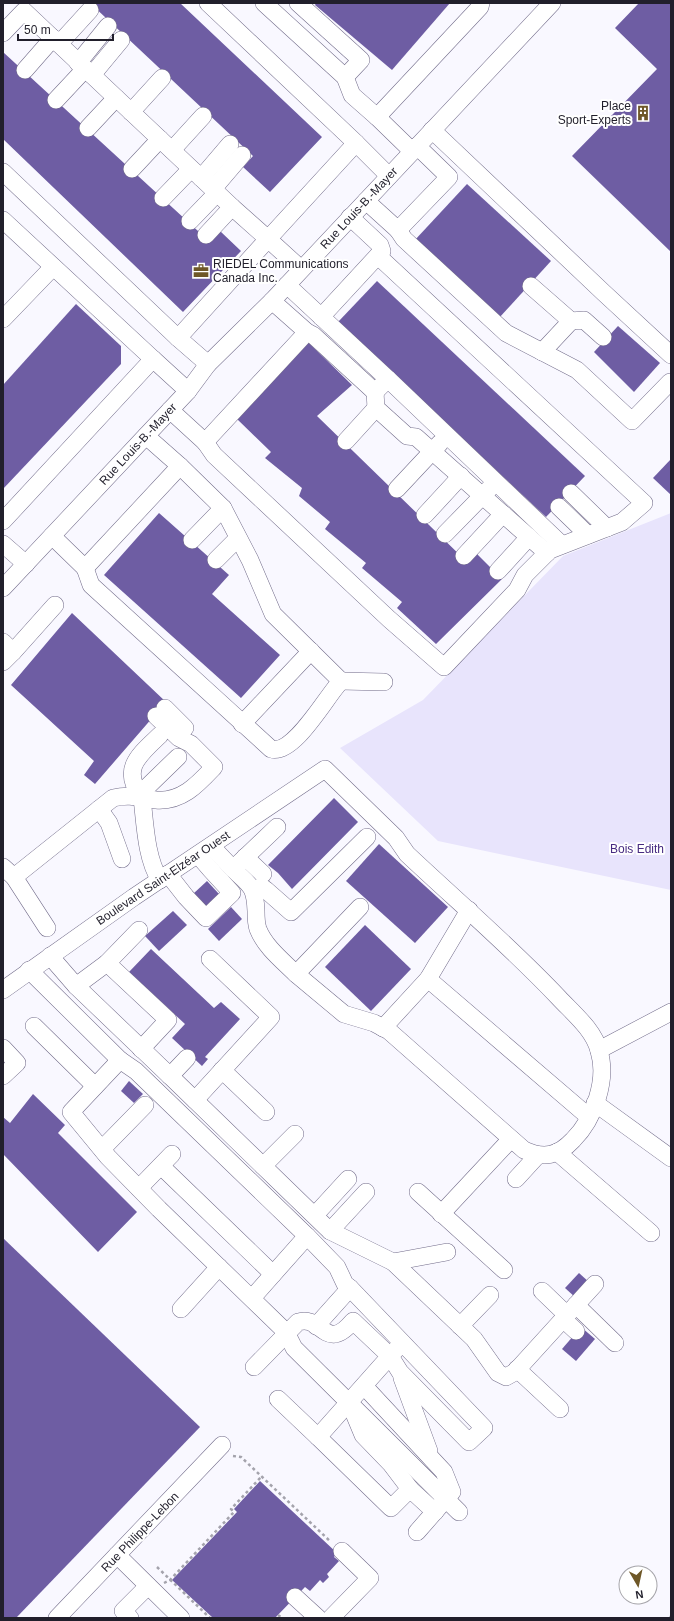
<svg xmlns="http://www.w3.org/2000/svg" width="674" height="1621" font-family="Arial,sans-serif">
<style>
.green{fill:#e8e4fc}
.building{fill:#6e5da3}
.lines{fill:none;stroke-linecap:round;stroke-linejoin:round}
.minor-casing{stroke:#736d8b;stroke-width:18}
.path{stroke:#a4a3ac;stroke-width:2.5;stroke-dasharray:3 3;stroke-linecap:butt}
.minor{stroke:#fff;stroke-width:17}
.labels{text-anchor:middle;stroke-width:4;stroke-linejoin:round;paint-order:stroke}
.poi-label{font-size:12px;fill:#211f2b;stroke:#fff;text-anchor:end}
.street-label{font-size:12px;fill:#211f2b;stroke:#fff}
.park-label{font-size:12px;fill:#472b81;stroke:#fff}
</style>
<rect width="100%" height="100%" fill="#f9f8ff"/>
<path class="green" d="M 671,513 L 671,890 L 438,841 L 340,748 L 423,700 L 563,556 Z"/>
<g class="building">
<path d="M 90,3 L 180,3 L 322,137 L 270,192 L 243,167 L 253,156 Z"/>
<path d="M 316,3 L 450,3 L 392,70 L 315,5 Z"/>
<path d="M 639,3 L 671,3 L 671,252 L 572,156 L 657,69 L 615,28 Z"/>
<path d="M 3,52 L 210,242 L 220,231 L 241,251 L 183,312 L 3,139 Z"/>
<path d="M 467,184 L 551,261 L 499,318 L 414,241 Z"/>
<path d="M 377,281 L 585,476 L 546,517 L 338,322 Z"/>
<path d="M 76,304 L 121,346 L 121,364 L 3,489 L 3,385 Z"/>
<path d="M 618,326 L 660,363 L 634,392 L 594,352 Z"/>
<path d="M 306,340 L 352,385 L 317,416 L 466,561 L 475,552 L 502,579 L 436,644 L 397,608 L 402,602 L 362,568 L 366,563 L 325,529 L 330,522 L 299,496 L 302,488 L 265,458 L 271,452 L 237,419 Z"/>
<path d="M 671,459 L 671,495 L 653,478 Z"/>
<path d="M 159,513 L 229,575 L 212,594 L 280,655 L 241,698 L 104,575 Z"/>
<path d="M 72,613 L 166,702 L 95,784 L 84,775 L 94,761 L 11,685 Z"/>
<path d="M 334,798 L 358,822 L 292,889 L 278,873 L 268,865 Z"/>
<path d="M 379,844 L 448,907 L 415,943 L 346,881 Z"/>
<path d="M 207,881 L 219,894 L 205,907 L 193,894 Z"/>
<path d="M 231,907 L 242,919 L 219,941 L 208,929 Z"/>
<path d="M 173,911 L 187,925 L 159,951 L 145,936 Z"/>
<path d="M 365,925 L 411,969 L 371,1011 L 325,967 Z"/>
<path d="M 151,949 L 214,1008 L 221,1002 L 240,1019 L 205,1057 L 208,1059 L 202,1066 L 172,1038 L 185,1024 L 129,972 Z"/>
<path d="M 129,1081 L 143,1094 L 134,1103 L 121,1091 Z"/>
<path d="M 33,1094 L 65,1125 L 58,1133 L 137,1212 L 98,1252 L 3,1154 L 3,1117 L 10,1123 Z"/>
<path d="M 3,1238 L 200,1427 L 16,1618 L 3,1618 Z"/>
<path d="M 579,1273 L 590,1283 L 576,1298 L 565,1288 Z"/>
<path d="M 581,1327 L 595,1339 L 576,1361 L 562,1349 Z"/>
<path d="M 260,1481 L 337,1553 L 334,1557 L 339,1561 L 327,1574 L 329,1577 L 323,1583 L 320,1580 L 310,1591 L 305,1587 L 275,1618 L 213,1618 L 172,1580 L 237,1512 L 234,1509 Z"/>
</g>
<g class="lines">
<defs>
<g id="minor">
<path d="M 264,3 L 345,77 L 352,95 L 377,117"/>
<path d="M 298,3 L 361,60 L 345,77"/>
<path d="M 3,33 L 24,11 L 232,207 L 268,239 L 356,143 L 208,3"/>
<path d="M 59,44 L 90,10"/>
<path d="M 78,63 L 108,26"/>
<path d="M 25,70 L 53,38"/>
<path d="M 92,75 L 121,40"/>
<path d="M 56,100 L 85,69"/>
<path d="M 131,112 L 162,78"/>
<path d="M 88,128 L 116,98"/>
<path d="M 432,130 L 604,293 L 671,355"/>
<path d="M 356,143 L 389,176"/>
<path d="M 172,150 L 203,116"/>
<path d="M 412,151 L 377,117 L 480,7 L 481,3"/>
<path d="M 132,169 L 160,139"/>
<path d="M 3,172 L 178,338"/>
<path d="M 201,178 L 230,144"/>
<path d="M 213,189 L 242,155"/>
<path d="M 163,198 L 191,169"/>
<path d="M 366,201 L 398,230 L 449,177 L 417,146"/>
<path d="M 3,220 L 153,359"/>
<path d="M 190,221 L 217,193"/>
<path d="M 398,230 L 404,239 L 506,333 L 577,370 L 632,421 L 670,382"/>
<path d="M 206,235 L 232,207"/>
<path d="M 287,285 L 388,379 L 375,392 L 313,335 L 307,332"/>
<path d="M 531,286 L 571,321 L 542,352"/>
<path d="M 321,317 L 382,251 L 380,245 L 350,217"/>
<path d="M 3,319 L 53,267"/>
<path d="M 571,321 L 584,320 L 603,337"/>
<path d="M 208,364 L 178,338 L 268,239 L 301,269"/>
<path d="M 388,379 L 562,545"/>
<path d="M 375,392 L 376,408 L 407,436 L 416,437 L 547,553"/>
<path d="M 170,410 L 205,442 L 307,332 L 272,301"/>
<path d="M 346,441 L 376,408"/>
<path d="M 205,442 L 214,455 L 389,619 L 444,667 L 517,590 L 525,575 L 550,550 L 622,522 L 644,503 L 378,256"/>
<path d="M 397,489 L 440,443"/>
<path d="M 571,493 L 607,528"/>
<path d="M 559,507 L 588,535"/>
<path d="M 425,515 L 461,476"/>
<path d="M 3,521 L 153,359 L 188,391"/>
<path d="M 445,534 L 490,488"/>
<path d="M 52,536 L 85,568 L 180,466 L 146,436"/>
<path d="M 192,540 L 223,508"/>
<path d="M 3,544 L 26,564"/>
<path d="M 464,556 L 503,514"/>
<path d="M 216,560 L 238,538"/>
<path d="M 85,568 L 91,585 L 271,749 C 294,756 327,695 341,681 L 273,614 L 250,560 L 223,508 L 180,466"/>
<path d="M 498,571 L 529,537"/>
<path d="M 3,588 L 188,391 L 208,364 L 272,301 L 552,3"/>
<path d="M 3,642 L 13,652 L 3,662"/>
<path d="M 13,652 L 55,605"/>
<path d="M 341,681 L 384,682"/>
<path d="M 165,708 L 185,728"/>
<path d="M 242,724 L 311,651"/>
<path d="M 142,798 C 120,769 139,755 160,735"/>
<path d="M 99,809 L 109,823 L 122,859"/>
<path d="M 211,846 L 233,869 L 277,827"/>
<path d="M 245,857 L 263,874"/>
<path d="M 3,867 L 14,877 L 47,928"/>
<path d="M 233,869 C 250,886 255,885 256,911 C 256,917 256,923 258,929 C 265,947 283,961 296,974 L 360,907"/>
<path d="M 168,874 L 186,897 L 206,918 L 232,893 L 210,869 L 198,855"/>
<path d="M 14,877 L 113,798 C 131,794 139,798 156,800 C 182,802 198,784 214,767 L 191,744 L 179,738 L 156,716"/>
<path d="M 160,880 C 146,859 145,823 142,798 L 145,789 L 178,757"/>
<path d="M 253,889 L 262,887 L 266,890 L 291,912 L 367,837"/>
<path d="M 50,956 L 76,986 L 107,963 L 139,930"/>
<path d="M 107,963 L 168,1020 L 141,1049"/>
<path d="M 29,970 L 120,1060 L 71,1112 L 108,1157 L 159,1209 L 286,1332 L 294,1348 L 459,1512"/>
<path d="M 428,979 L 589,1117"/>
<path d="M 76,986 L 170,1076 L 187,1058"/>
<path d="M 3,990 L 134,897 L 325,769 L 396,838 L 407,854 C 458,902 511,947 559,998 C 573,1013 594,1030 599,1051 C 608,1080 594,1119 573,1140 C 558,1156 544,1159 524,1150 L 389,1031 L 374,1023 L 344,1014 L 296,974"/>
<path d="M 34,1026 L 95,1086"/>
<path d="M 383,1028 L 428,979 L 469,910"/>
<path d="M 3,1048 L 17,1063 L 3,1076"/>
<path d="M 599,1050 L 671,1012"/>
<path d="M 120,1060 L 136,1071 L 307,1236 L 252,1298"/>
<path d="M 222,1070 L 266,1112"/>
<path d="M 170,1076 L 330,1231 L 393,1262 L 474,1339 L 498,1373 L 506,1377 L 515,1372 L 595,1284"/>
<path d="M 195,1100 L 271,1017 L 210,959"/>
<path d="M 595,1103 L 671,1158"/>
<path d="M 102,1149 L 145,1105"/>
<path d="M 557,1152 L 651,1233"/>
<path d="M 161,1166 L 273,1274"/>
<path d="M 263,1166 L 295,1134"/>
<path d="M 516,1179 L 538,1155"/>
<path d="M 139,1188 L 172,1154"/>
<path d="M 418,1192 L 504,1270"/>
<path d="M 441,1214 L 511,1139"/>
<path d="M 315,1215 L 348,1179"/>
<path d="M 330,1231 L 366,1192"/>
<path d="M 307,1236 L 337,1267 L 345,1284 L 350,1288 L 484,1428 L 469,1442 L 400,1372 L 390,1356 L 402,1343"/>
<path d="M 393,1262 L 447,1252"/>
<path d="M 542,1291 L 567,1315"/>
<path d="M 576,1305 L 615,1343"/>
<path d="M 181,1309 L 219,1267"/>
<path d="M 563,1319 L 576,1331"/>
<path d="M 316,1326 L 350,1288"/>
<path d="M 460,1326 L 490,1295"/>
<path d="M 254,1367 L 298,1322 C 322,1314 325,1354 353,1321 L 390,1356 L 318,1437 L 391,1508 L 410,1489 L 435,1512"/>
<path d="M 517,1369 L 560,1409"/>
<path d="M 402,1378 L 429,1451"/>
<path d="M 364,1386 L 444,1472 L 452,1492 L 417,1532"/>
<path d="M 278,1399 L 318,1437"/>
<path d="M 353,1411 L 363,1435 L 391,1464 L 410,1489"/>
<path d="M 117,1555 L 181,1618"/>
<path d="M 295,1597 L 318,1618"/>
<path d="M 57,1618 L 222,1445"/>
<path d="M 130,1618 L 123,1611 L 148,1586"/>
<path d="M 331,1618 L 370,1578 L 342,1551"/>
</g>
</defs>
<use href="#minor" class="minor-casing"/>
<g class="path">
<path d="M 233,1456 L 241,1457 L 331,1542"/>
<path d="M 157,1567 L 210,1618"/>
<path d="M 164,1583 L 170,1580 L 234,1512 L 231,1509 L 262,1476"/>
<path d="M 278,1615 L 282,1618"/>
<path d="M 670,1618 L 671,1616"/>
</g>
<use href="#minor" class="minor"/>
</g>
<defs>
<symbol id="building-bare" viewBox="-9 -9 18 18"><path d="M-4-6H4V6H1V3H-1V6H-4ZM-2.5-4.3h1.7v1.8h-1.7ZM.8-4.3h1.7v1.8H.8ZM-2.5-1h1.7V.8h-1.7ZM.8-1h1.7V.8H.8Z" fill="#6e5727" stroke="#fff" stroke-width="2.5" paint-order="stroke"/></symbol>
<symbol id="office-bare" viewBox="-9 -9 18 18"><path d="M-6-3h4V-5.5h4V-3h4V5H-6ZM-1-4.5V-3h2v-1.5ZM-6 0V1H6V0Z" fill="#6e5727" stroke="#fff" stroke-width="2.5" paint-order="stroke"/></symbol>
</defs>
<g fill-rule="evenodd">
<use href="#building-bare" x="632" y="102" width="22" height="22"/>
<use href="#office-bare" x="190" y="260" width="22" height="22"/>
</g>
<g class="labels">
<g class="poi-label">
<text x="631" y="110">Place<tspan x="631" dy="14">Sport-Experts</tspan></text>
<text x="213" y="268" text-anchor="start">RIEDEL Communications<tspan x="213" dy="14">Canada Inc.</tspan></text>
</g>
<g class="street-label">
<text transform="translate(359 208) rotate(-47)" y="4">Rue Louis-B.-Mayer</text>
<text transform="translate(138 444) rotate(-47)" y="4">Rue Louis-B.-Mayer</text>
<text transform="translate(163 878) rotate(-34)" y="4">Boulevard Saint-Elzéar Ouest</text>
<text transform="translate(140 1532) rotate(-46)" y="4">Rue Philippe-Lebon</text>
</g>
<g class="park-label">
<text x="637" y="853">Bois Edith</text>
</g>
</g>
<rect width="674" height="1621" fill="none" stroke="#211f2b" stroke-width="8"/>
<g transform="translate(638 1585) rotate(171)"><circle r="19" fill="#ffffff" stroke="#a6a5aa"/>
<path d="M0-3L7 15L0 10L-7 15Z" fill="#6e5727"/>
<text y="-6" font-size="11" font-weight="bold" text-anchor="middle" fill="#211f2b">N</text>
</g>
<path d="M18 34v6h95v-6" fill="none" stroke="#211f2b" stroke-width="2"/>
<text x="24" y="34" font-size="12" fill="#211f2b" stroke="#ffffff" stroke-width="3" paint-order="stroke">50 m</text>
</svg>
